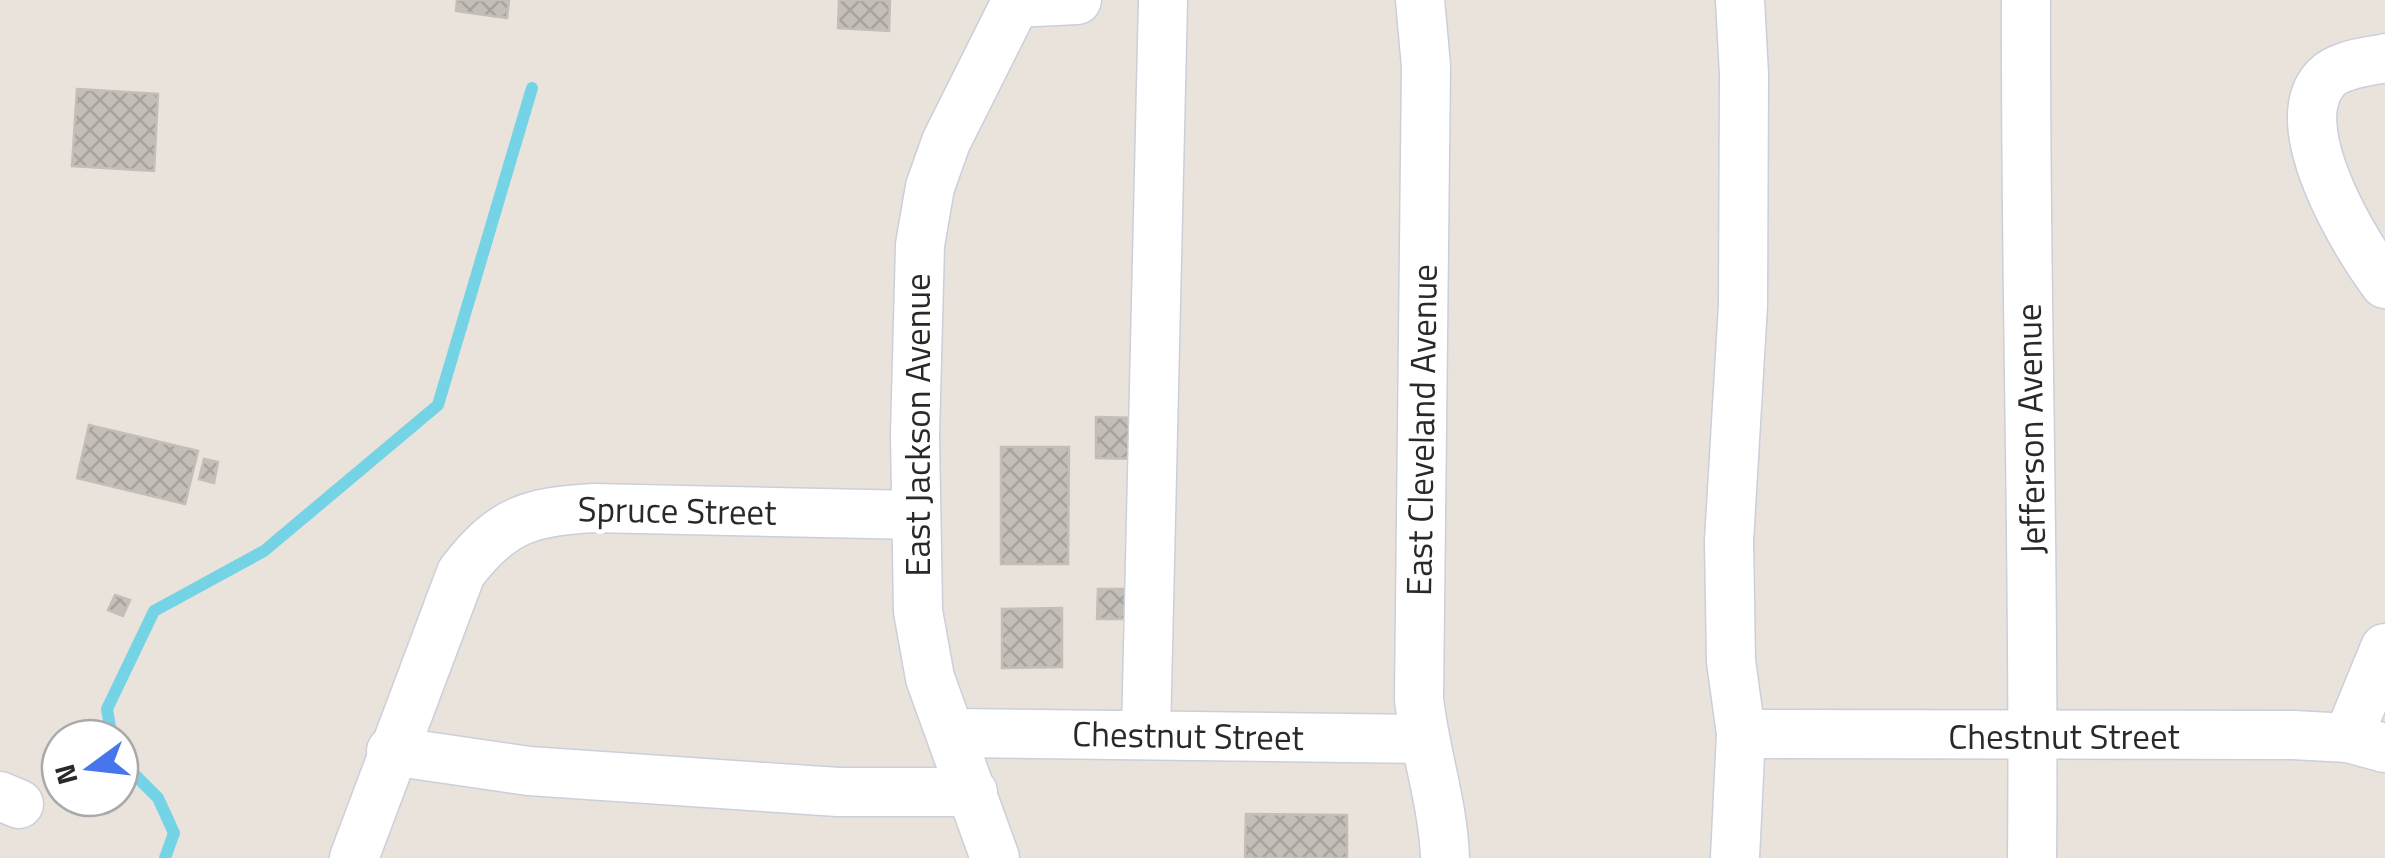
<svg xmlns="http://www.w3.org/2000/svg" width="2385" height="858" font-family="'Titillium Web',sans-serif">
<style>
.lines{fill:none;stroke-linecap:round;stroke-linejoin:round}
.stream{stroke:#75d3e6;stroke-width:12}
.building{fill:url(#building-cross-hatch);stroke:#c5beb6;stroke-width:2.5}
.minor-casing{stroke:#cacfda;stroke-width:51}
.minor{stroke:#fff;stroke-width:48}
.labels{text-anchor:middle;stroke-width:9;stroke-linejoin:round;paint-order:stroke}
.street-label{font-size:35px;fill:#292929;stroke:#fff}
</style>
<defs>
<pattern id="building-cross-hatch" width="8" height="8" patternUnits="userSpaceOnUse" patternTransform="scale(2.5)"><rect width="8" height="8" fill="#c3beb7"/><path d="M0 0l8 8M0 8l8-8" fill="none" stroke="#a8a39d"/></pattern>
</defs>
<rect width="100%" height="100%" fill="#eae3dc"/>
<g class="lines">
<g class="stream">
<path d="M 112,738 L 107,709 L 154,611 L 264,551 L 438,405 L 532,88"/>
<path d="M 120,760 L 158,798 L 174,833 L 165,858"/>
</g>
</g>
<g class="building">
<path d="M 457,0 L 509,0 L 507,18 L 456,11 Z"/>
<path d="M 839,0 L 890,0 L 889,31 L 838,28 Z"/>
<path d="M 77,89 L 158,94 L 154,171 L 72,166 Z"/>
<path d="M 1096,417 L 1140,418 L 1140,459 L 1096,458 Z"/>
<path d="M 89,425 L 198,451 L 185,504 L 77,478 Z"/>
<path d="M 1001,447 L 1069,447 L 1068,564 L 1001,564 Z"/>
<path d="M 204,459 L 218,462 L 214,483 L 199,479 Z"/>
<path d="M 1098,589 L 1137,589 L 1137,619 L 1097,619 Z"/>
<path d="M 115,595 L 130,600 L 123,616 L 108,610 Z"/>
<path d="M 1062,608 L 1062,667 L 1002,668 L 1002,609 Z"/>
<path d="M 1246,814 L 1347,815 L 1347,858 L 1245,858 Z"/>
</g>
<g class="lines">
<defs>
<g id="minor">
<path d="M 1420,0 L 1426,66 L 1419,699 C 1425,753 1443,803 1445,858"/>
<path d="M 2026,0 C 2025,286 2035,572 2032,858"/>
<path d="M 1015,3 L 1077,0"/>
<path d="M 2385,58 C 2368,62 2339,64 2326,78 C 2282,124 2354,243 2385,284"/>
<path d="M 952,733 L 1424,739"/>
<path d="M 1146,734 L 1163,0"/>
<path d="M 1741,734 L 2293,735 L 2348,738 L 2385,748"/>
<path d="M 2348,738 L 2385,648"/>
<path d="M 391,751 L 529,771 L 838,792 L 973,792"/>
<path d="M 0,796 L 19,804"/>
<path d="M 354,858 L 461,573 C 502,519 529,512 594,508 L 916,515"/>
<path d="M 995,858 L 930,678 L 918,611 L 915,435 L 920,245 L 930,187 L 946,142 L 1017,0"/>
<path d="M 1735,858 L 1741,734 L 1731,661 L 1729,541 L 1743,305 L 1744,74 L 1740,0"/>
</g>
</defs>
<use href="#minor" class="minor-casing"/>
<use href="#minor" class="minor"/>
</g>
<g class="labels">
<g class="street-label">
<text transform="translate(918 425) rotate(-90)" y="12">East Jackson Avenue</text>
<text transform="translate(2031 429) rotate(-91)" y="12">Jefferson Avenue</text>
<text transform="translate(1422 430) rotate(-89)" y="12">East Cleveland Avenue</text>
<text transform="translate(677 511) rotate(1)" y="12">Spruce Street</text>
<text transform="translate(1188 736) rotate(1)" y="12">Chestnut Street</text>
<text x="2064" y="749">Chestnut Street</text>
</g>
</g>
<g transform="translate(90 768) rotate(255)"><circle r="48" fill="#ffffff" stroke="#a9a9a9" stroke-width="2.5"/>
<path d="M0-8L18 38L0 25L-18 38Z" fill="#4675ed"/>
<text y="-15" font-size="28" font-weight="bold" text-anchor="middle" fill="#292929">N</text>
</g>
</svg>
